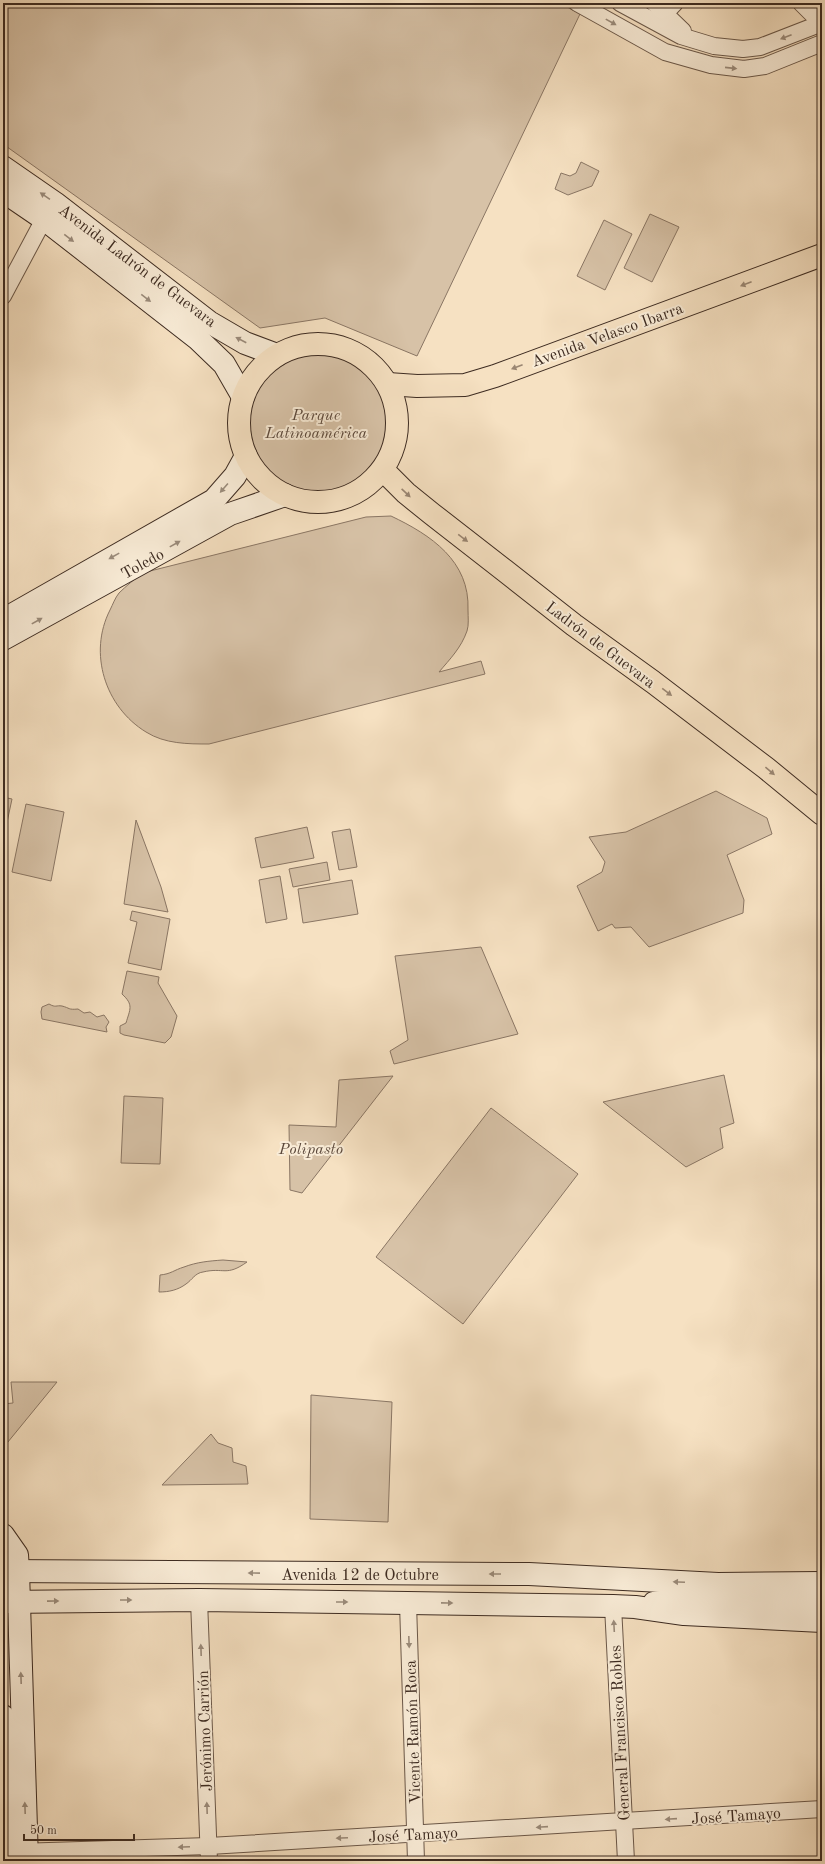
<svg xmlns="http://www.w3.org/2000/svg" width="825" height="1864" font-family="'Old Standard TT',serif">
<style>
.green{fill:#d7c2a7;stroke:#8a7664}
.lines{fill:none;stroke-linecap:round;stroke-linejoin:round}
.street-casing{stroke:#6b5849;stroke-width:18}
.secondary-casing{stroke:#3d2b21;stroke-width:24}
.primary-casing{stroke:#3d2b21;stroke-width:24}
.street{stroke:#f9ecd7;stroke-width:16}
.secondary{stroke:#f9ecd7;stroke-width:22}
.primary{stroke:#f6e1c2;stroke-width:22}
.oneway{fill:#9b8c7c}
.oneway2{fill:#9a8672}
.labels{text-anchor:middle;stroke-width:4;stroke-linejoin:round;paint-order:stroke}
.street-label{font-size:16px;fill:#3d2b21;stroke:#f9ecd7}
.park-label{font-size:16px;font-style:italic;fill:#5c493c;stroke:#f9ecd7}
</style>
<rect width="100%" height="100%" fill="#f6e1c2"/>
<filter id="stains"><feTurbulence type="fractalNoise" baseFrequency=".005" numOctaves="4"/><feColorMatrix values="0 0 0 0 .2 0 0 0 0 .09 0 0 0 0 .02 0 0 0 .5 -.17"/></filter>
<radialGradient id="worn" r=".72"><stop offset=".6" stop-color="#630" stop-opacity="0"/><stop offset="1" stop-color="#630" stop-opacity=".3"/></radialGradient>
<g class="green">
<path d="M 3,3 L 560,3 L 580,14 L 417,356 L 325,318 L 260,328 L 3,144 Z"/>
<path d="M 581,162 L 599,171 L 592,186 L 568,195 L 555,189 L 561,173 L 570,176 L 576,173 Z"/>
<path d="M 650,214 L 679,227 L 652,282 L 624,268 Z"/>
<path d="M 604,220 L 632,234 L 605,290 L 577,276 Z"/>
<circle cx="316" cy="423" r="71"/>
<path d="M 391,516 C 431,535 470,561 468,610 C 468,617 469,625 467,631 C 461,648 450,659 439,672 L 481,661 L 485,674 L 209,744 C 188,744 165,744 146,732 C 105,707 88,653 110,610 C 113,604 115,598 119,593 C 126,586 135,579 142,573 L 366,517 Z"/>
<path d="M 716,791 L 767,818 L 772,834 L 727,855 L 744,900 L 743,913 L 649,947 L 631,927 L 615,928 L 612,924 L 598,931 L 577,886 L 602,872 L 605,862 L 589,837 L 626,832 Z"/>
<path d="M 3,797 L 12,799 L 3,841 Z"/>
<path d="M 26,804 L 64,812 L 51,881 L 12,872 Z"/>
<path d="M 136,820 L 161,887 L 168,912 L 124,904 Z"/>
<path d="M 307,827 L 314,858 L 261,868 L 255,838 Z"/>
<path d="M 350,829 L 357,867 L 339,870 L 332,832 Z"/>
<path d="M 327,862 L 330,880 L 293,887 L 289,869 Z"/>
<path d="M 280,876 L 287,919 L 266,923 L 259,880 Z"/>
<path d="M 352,880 L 358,914 L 303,923 L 298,889 Z"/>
<path d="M 132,911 L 170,919 L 161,970 L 128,963 L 137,922 L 130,920 Z"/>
<path d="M 481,947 L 518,1034 L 394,1064 L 390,1051 L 408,1040 L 395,956 Z"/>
<path d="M 127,971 L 159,977 L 158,983 L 177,1016 L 171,1037 L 165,1043 L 124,1035 L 120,1033 L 120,1026 L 126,1023 C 130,1009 134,1005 122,994 Z"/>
<path d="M 49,1004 C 56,1008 56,1005 62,1006 C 70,1008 68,1010 78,1009 L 84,1013 L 90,1012 L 97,1017 L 104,1015 L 109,1022 L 106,1027 L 107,1032 L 42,1019 L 41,1012 L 42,1007 Z"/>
<path d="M 724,1075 L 734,1123 L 720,1128 L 723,1148 L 686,1167 L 603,1102 Z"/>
<path d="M 393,1076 L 302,1193 L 290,1190 L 289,1125 L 336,1127 L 339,1080 Z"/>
<path d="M 124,1096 L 163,1098 L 160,1164 L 121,1163 Z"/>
<path d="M 491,1108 L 578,1174 L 463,1324 L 376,1257 Z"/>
<path d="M 223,1260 L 247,1262 C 226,1277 224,1267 203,1272 C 195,1273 192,1280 186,1284 C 178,1290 169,1292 159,1292 L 160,1275 C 171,1274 174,1270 184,1267 C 197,1262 209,1261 223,1260 Z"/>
<path d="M 11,1382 L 57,1382 L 3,1448 L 3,1404 L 13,1403 Z"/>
<path d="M 311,1395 L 392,1402 L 388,1522 L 310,1519 Z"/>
<path d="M 211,1434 L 218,1443 L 232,1448 L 233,1462 L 246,1466 L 248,1484 L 162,1485 Z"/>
</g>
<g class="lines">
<defs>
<g id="street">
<path d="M 577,3 L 665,52 L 711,65 L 744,69 L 765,66 L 822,43"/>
<path d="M 620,3 L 681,36 L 714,46 L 743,49 L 760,47 L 822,23"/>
<path d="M 654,3 L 683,31"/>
<path d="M 801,3 L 822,24"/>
<path d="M 657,22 L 675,3"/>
<path d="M 3,296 L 44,219"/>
<path d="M 199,1600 L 209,1861"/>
<path d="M 408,1603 L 416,1861"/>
<path d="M 613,1606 L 626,1861"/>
<path d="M 17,1852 L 209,1846 L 822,1809"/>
</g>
<g id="secondary">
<path d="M 3,167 L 55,203 L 209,322 L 245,343 L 277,355"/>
<path d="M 3,191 L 44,219 L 198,339 L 224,364 L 243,397"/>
<path d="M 3,620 L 214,500 L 235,476 L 246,456"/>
<path d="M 3,639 L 230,514 L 285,495"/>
<path d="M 3,1535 L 17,1555 L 18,1571 L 27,1861"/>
<path d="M 3,1571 L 529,1574 L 718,1584 L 822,1583"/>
<path d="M 3,1602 L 199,1600 L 613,1606 L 635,1607 L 684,1614 L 822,1621"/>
<path d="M 654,1603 L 691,1598 L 822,1600"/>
<path d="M 3,1716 L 9,1861"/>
</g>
<g id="primary">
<circle cx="318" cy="423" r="79"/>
<path d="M 388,384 L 417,386 L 465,385 L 495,376 L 822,255"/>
<path d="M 383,470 L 406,493 L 432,514 L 504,570 L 574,625 L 653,682 L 766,768 L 822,814"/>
</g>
</defs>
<use href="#street" class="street-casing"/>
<use href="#secondary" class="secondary-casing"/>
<use href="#primary" class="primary-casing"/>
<use href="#street" class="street"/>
<use href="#secondary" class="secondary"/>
<use href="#primary" class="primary"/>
</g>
<defs><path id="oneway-solid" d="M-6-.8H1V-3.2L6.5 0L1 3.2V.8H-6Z"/></defs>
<g class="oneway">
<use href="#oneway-solid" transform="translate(611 22) rotate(29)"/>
<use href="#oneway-solid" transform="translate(786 37) rotate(159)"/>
<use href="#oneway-solid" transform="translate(731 68) rotate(6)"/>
<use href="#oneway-solid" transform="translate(45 196) rotate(-146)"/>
<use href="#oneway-solid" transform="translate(69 238) rotate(38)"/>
<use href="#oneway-solid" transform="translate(146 298) rotate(38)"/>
<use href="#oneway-solid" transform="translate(241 340) rotate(-152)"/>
<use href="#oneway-solid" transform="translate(224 488) rotate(131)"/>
<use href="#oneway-solid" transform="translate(175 544) rotate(-29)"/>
<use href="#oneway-solid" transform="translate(114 556) rotate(151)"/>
<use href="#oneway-solid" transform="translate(37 621) rotate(-29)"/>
<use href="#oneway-solid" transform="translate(254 1573) rotate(-179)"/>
<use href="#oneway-solid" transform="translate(495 1574) rotate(-180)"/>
<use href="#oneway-solid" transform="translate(679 1582) rotate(-178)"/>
<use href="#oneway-solid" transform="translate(126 1600)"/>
<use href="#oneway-solid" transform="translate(53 1601) rotate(-1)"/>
<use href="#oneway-solid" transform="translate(342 1602)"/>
<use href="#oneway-solid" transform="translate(447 1603) rotate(1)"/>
<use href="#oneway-solid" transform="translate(614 1626) rotate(-93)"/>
<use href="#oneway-solid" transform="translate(409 1642) rotate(88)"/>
<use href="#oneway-solid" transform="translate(201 1650) rotate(-92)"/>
<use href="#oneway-solid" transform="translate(21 1678) rotate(-92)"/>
<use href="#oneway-solid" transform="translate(25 1808) rotate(-92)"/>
<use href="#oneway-solid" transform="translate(207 1808) rotate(-92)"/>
<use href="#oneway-solid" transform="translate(671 1819) rotate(176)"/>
<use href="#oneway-solid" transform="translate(542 1827) rotate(176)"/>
<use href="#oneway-solid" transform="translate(342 1838) rotate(177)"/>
<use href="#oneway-solid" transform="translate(184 1847) rotate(178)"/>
</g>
<g class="oneway2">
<use href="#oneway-solid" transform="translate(746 284) rotate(159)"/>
<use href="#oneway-solid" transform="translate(517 367) rotate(159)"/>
<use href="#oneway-solid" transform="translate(406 493) rotate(43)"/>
<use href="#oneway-solid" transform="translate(463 538) rotate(37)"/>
<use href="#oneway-solid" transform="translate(667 692) rotate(37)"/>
<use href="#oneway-solid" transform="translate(770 771) rotate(40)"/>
</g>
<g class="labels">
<g class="street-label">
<text transform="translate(138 265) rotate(37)" y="6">Avenida Ladrón de Guevara</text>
<text transform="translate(607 334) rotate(-20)" y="6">Avenida Velasco Ibarra</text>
<text transform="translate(142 563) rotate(-29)" y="6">Toledo</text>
<text transform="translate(601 644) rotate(37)" y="6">Ladrón de Guevara</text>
<text x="360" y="1580">Avenida 12 de Octubre</text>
<text transform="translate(204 1731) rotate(-92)" y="6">Jerónimo Carrión</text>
<text transform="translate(412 1732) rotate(-92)" y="6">Vicente Ramón Roca</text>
<text transform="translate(619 1733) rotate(-93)" y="6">General Francisco Robles</text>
<text transform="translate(736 1815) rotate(-4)" y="6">José Tamayo</text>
<text transform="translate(413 1834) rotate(-3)" y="6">José Tamayo</text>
</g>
<g class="park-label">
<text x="316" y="420">Parque<tspan x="316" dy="18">Latinoamérica</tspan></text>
<text x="311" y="1154">Polipasto</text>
</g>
</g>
<rect width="825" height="1864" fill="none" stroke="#f6e1c2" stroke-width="16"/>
<rect x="4" y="4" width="817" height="1856" fill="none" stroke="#3d2b21" stroke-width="2"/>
<rect x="8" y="8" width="809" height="1848" fill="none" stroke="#3d2b21"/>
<path d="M24 1834v6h110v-6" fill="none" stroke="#3d2b21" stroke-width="2"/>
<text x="30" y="1834" font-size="12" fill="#3d2b21" stroke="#f9ecd7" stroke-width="3" paint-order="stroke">50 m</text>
<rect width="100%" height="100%" filter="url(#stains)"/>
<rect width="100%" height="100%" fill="url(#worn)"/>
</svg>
